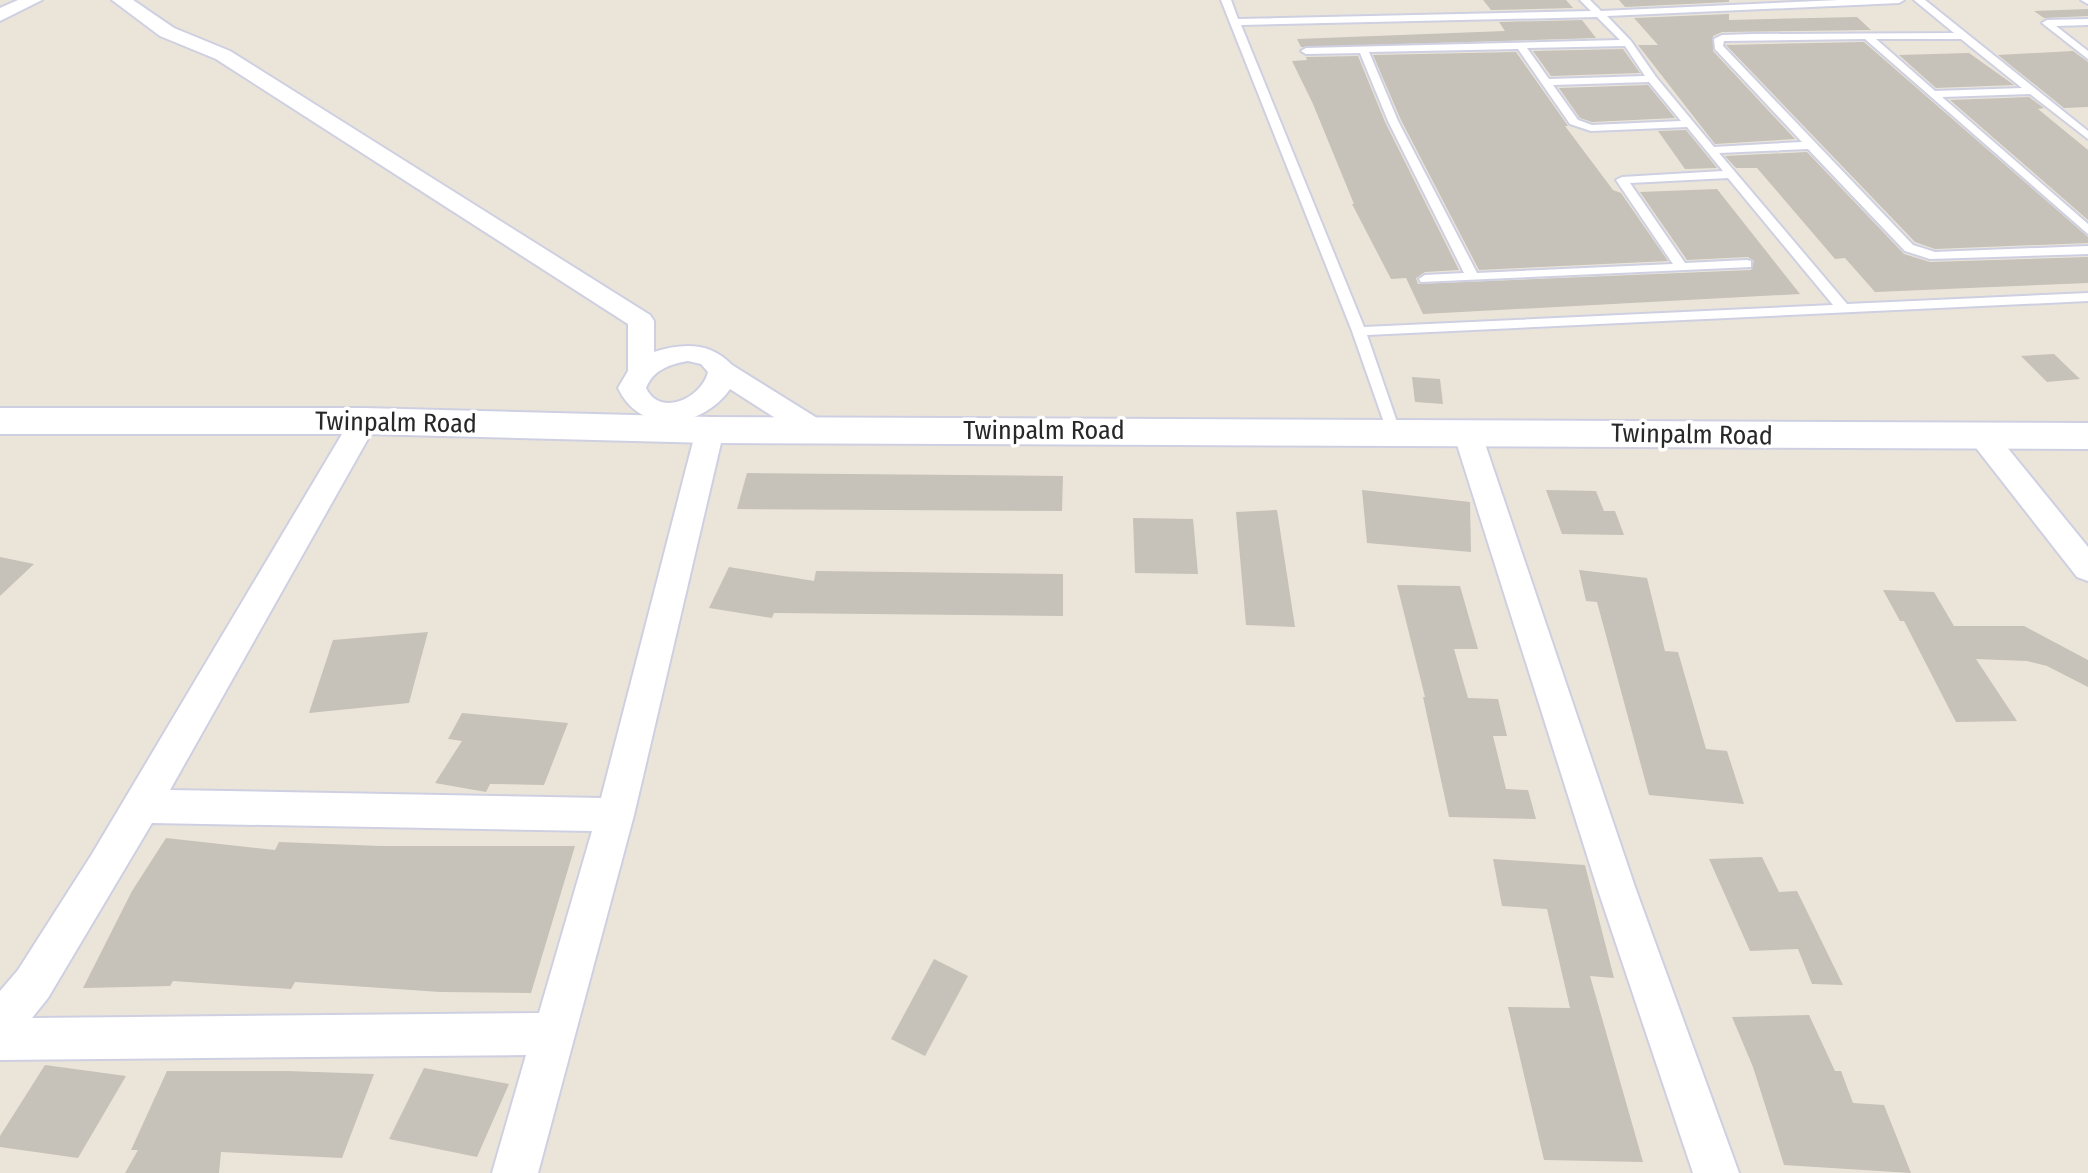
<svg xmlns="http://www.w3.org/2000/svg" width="2088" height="1173" font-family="'Fira Sans Condensed',sans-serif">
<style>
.building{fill:#c6c1b9}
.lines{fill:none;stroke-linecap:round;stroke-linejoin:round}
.service-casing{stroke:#ced0e2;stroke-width:4}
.minor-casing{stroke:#ced0e2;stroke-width:4}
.secondary-casing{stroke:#ced0e2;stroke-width:4}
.service{fill:#fff;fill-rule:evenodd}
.minor{fill:#fff;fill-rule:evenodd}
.secondary{fill:#fff;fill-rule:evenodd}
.labels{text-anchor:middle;stroke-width:7;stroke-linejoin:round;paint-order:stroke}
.street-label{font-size:26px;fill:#282828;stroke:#fff}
</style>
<rect width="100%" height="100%" fill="#ebe5d9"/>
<g class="building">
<path d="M 1483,0 L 1566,0 L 1573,8 L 1491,10 Z"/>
<path d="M 1619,0 L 1729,0 L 1729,2 L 1625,7 Z"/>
<path d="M 2088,9 L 2088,16 L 2044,18 L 2034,11 Z"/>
<path d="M 1729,14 L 1729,20 L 1857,17 L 1871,30 L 1722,32 L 1713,36 L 1713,51 L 1795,139 L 1715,144 L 1638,45 L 1658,45 L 1634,18 Z"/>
<path d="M 1582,20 L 1596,38 L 1301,47 L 1297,39 L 1505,31 L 1499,22 Z"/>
<path d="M 1864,42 L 2088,237 L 2088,243 L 1935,249 L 1915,242 L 1726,45 Z"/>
<path d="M 1623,49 L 1640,73 L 1551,76 L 1533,51 Z"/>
<path d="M 2073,51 L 2088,62 L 2088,107 L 2064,108 L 1998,55 Z"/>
<path d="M 1516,52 L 1568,126 L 1565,126 L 1613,190 L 1621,193 L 1668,261 L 1479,270 L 1401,120 L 1373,55 Z"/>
<path d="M 1969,53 L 2014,85 L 1936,88 L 1899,55 Z"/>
<path d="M 1358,56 L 1385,122 L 1459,270 L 1425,272 L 1416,278 L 1418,284 L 1751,270 L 1754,261 L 1748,257 L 1687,260 L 1640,192 L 1717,189 L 1800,294 L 1423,314 L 1406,278 L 1391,279 L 1352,204 L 1354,204 L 1313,104 L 1292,61 L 1307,60 L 1306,57 Z"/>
<path d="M 1648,85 L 1675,118 L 1592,122 L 1580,118 L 1559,88 Z"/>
<path d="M 2029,97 L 2044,108 L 2038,109 L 2088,150 L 2088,220 L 1950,100 Z"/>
<path d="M 1686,130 L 1717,168 L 1685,169 L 1658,131 Z"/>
<path d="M 1807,152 L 1904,254 L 1930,262 L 2088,257 L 2088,283 L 1875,292 L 1845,258 L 1835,259 L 1757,168 L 1736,168 L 1725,156 Z"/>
<path d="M 2054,354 L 2080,379 L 2047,382 L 2021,356 Z"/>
<path d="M 1412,377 L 1440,379 L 1443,404 L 1415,402 Z"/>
<path d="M 747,473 L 1063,476 L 1062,511 L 737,509 Z"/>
<path d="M 1362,490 L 1470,502 L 1471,552 L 1367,543 Z"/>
<path d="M 1546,490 L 1596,491 L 1604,511 L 1615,511 L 1624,535 L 1562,534 Z"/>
<path d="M 1277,510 L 1295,627 L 1246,625 L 1236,512 Z"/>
<path d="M 1133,518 L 1193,519 L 1198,574 L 1135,573 Z"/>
<path d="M 0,557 L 34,564 L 0,596 Z"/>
<path d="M 729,567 L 814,581 L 816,571 L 1063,574 L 1063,616 L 774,613 L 772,618 L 709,608 Z"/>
<path d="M 1579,570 L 1647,578 L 1665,651 L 1678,652 L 1706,749 L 1727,751 L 1744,804 L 1649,795 L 1597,602 L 1586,601 Z"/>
<path d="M 1397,585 L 1460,586 L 1478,649 L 1454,649 L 1468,698 L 1498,699 L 1507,736 L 1493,736 L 1506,789 L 1528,790 L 1536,819 L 1449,817 L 1423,697 L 1425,697 Z"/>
<path d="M 1883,590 L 1934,592 L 1954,626 L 2024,626 L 2088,660 L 2088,687 L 2047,666 L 2027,661 L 1976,659 L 2017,721 L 1956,722 L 1904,621 L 1900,621 Z"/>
<path d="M 428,632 L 409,703 L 309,713 L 333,640 Z"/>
<path d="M 462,713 L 568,723 L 544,785 L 490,784 L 486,792 L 435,783 L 462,741 L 448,739 Z"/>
<path d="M 166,838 L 275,850 L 279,842 L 380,846 L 575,846 L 531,993 L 440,992 L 295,982 L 291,989 L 173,981 L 170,986 L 83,988 L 132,891 Z"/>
<path d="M 1762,857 L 1779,892 L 1797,891 L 1843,985 L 1812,984 L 1798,949 L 1750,951 L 1709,859 Z"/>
<path d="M 1493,859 L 1585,865 L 1614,978 L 1590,976 L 1643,1162 L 1544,1160 L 1508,1007 L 1570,1008 L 1547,909 L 1502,906 Z"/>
<path d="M 934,959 L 968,976 L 925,1056 L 891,1039 Z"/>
<path d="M 1809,1015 L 1835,1071 L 1841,1071 L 1853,1103 L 1884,1105 L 1911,1173 L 1784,1165 L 1753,1067 L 1732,1017 Z"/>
<path d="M 45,1065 L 126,1076 L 78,1158 L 0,1147 L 0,1136 Z"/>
<path d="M 424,1068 L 509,1084 L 477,1157 L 389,1139 Z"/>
<path d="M 167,1071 L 287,1071 L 374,1074 L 342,1158 L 221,1152 L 219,1173 L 125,1173 L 138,1150 L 131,1150 Z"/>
</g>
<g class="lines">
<defs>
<g id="service">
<path d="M 1221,0 L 1231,0 L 1238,19 L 1591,11 L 1580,0 L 1590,0 L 1601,11 L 1839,0 L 1904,0 L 1899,3 L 1607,16 L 1631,41 L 1656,77 L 1714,147 L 1802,142 L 1715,49 L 1714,39 L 1722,35 L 1753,34 L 1954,33 L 1914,0 L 1925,0 L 2088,131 L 2088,139 L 2030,94 L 1942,97 L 2088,224 L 2088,234 L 1865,39 L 1724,41 L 1723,46 L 1913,245 L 1935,252 L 2088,246 L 2088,254 L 1930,259 L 1905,251 L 1808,149 L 1719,153 L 1847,304 L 2088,293 L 2088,301 L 1367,335 L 1400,431 L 1393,436 L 1388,434 L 1352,331 ZM 1597,17 L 1620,40 L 1306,48 L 1301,51 L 1306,54 L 1360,53 L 1388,121 L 1464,273 L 1425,275 L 1419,279 L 1421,282 L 1751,267 L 1751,261 L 1747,260 L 1685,263 L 1630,183 L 1728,178 L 1833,305 L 1364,327 L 1241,25 ZM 1876,39 L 1961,39 L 2022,88 L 1935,91 ZM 1625,46 L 1645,76 L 1549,79 L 1527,48 ZM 1518,49 L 1570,124 L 1591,131 L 1687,127 L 1723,171 L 1622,177 L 1616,180 L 1673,264 L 1477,273 L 1398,121 L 1369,52 ZM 1649,82 L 1681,121 L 1592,125 L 1578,120 L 1553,85 Z"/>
<path d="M 2081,0 L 2088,0 L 2088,4 Z"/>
<path d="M 2088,19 L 2088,25 L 2056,26 L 2088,51 L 2088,59 L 2042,23 L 2047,20 Z"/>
</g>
<g id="minor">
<path d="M 18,0 L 42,0 L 0,21 L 0,8 Z"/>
<path d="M 112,0 L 133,0 L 174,28 L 230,51 L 650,315 L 654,321 L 654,352 C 683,343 710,342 732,365 L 825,423 L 829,430 L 825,437 L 815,440 L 805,437 L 730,389 C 703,428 641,437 618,388 L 628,371 L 628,324 L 216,59 L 160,36 ZM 688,361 L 701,364 L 708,372 C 702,398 660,418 646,388 C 653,370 670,364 688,361 Z"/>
<path d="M 364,411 L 374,414 L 378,421 L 170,790 L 601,798 L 696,430 L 700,423 L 710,420 L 720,423 L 724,430 L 634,815 L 538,1173 L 492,1173 L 526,1055 L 0,1060 L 0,991 L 18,970 L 92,854 L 354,414 ZM 152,823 L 592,831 L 539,1013 L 32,1018 L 48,998 Z"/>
<path d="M 1467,422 L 1477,425 L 1481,432 L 1635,887 L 1739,1173 L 1693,1173 L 1597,887 L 1453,432 L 1457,425 Z"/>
<path d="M 1983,427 L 1993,430 L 2088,547 L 2088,581 L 2077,577 L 1973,444 L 1969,437 L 1973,430 Z"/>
</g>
<path id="secondary" d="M 0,408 L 364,408 L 710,417 L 2088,423 L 2088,449 L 710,443 L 364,434 L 0,434 Z"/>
</defs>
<use href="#service" class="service-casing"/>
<use href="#minor" class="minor-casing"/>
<use href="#secondary" class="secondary-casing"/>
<use href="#service" class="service"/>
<use href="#minor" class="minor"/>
<use href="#secondary" class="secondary"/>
</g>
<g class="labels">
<g class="street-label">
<text transform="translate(396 422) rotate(1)" y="9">Twinpalm Road</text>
<text x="1044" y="439">Twinpalm Road</text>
<text transform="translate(1692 434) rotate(1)" y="9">Twinpalm Road</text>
</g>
</g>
</svg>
